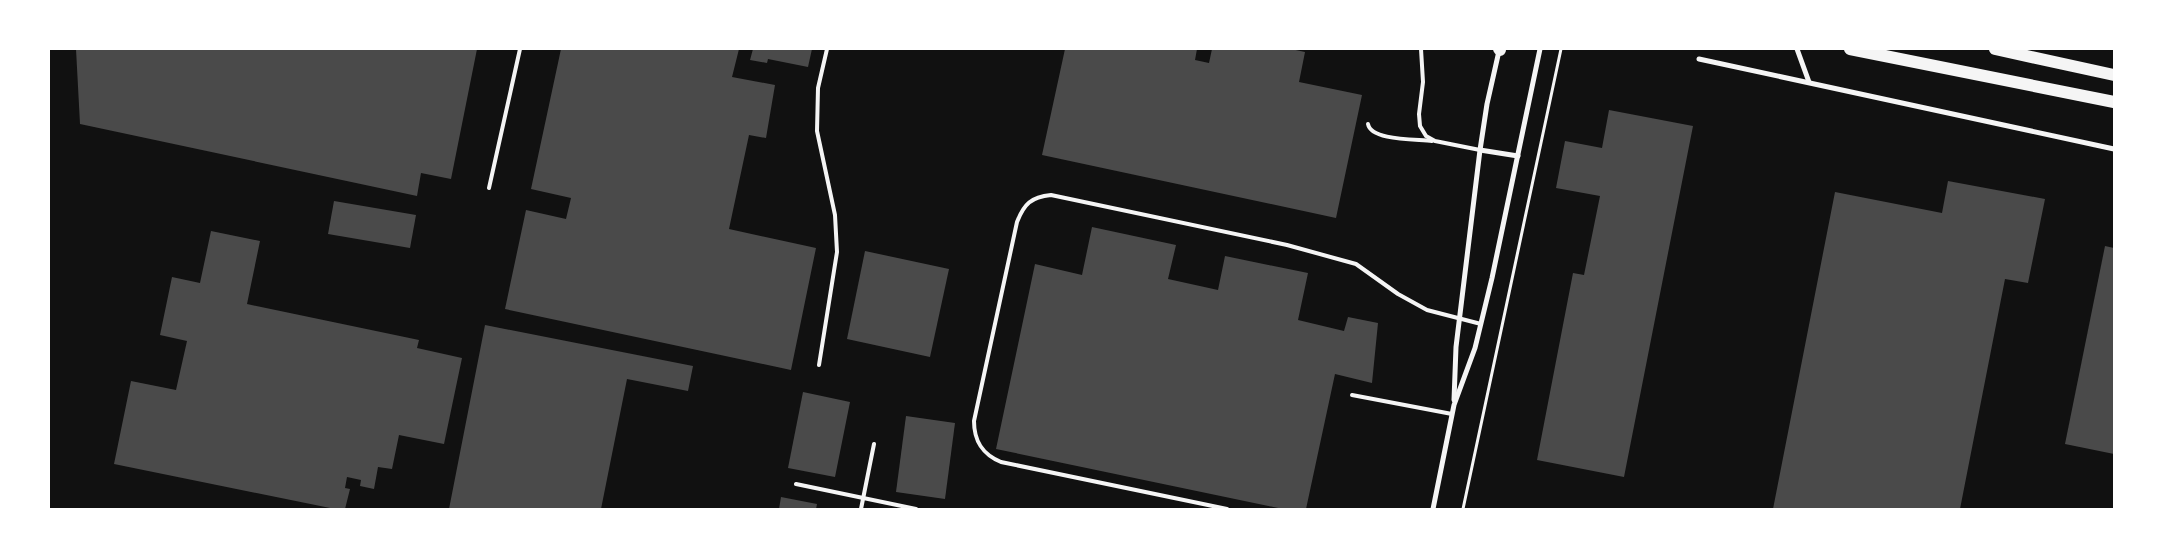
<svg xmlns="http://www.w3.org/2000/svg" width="2163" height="558" font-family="Manrope,sans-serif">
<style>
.building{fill:#4a4a4a}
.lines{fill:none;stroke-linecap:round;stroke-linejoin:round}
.path{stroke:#f5f5f5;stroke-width:3}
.service{stroke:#f5f5f5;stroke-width:4}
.minor{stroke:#f5f5f5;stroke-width:5}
.primary{stroke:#f5f5f5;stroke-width:12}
</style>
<rect width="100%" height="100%" fill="#111"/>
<g class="building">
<path d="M 76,49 L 477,49 L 451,179 L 421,173 L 417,196 L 80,124 Z"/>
<path d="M 561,49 L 739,49 L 732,77 L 775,85 L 766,138 L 749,135 L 729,229 L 816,248 L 791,370 L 505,309 L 526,210 L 566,219 L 571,198 L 531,189 Z"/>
<path d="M 753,49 L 812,49 L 808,67 L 768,59 L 767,63 L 750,60 Z"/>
<path d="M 1065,49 L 1197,49 L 1195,60 L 1209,63 L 1212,49 L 1291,49 L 1305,52 L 1299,82 L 1362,95 L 1336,218 L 1042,155 Z"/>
<path d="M 1609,110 L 1693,126 L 1624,477 L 1537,460 L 1573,273 L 1584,275 L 1600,196 L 1556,188 L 1565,141 L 1602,148 Z"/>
<path d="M 1948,181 L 2045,199 L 2028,283 L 2005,279 L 1960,509 L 1773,509 L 1835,192 L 1942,213 Z"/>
<path d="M 334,201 L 416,215 L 410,248 L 328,234 Z"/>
<path d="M 1092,227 L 1176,245 L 1168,279 L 1218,290 L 1225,256 L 1308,273 L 1298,320 L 1344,331 L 1348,317 L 1378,323 L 1372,383 L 1335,374 L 1306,509 L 1283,509 L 996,449 L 1035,264 L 1082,275 Z"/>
<path d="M 211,231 L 260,241 L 247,304 L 419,340 L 417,348 L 462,358 L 444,444 L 399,435 L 392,469 L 378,467 L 374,489 L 360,486 L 361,480 L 347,477 L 345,488 L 350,489 L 345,509 L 335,509 L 114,464 L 131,381 L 176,390 L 187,341 L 160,335 L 172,277 L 200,283 Z"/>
<path d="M 2105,246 L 2114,248 L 2114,454 L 2065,444 Z"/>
<path d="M 865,251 L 949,269 L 930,357 L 847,339 Z"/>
<path d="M 485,325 L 693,366 L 688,391 L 627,379 L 601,509 L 449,509 Z"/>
<path d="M 803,392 L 850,402 L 835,477 L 788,468 Z"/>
<path d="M 906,416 L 955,423 L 945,499 L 896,492 Z"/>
<path d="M 781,497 L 817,504 L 816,509 L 779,509 Z"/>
</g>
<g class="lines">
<path class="path" d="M 1463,509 L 1561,49"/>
<g class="service">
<path d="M 1421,49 L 1423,82 L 1419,114 L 1420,126 L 1426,136 L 1435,141 L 1480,150"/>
<path d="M 1368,124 C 1371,141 1417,139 1432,141"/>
<path d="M 489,188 L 520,49"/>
<path d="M 819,365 L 837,252 L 835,215 L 817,131 L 818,88 L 827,49"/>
<path d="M 1352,395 L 1452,414"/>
<path d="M 796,484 L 916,509"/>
<path d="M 861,509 L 874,444"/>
<path d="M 1227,509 L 1001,462 C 982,454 974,441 974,421 L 1017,222 C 1024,204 1031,197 1051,195 L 1287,245 L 1356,264 L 1398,294 L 1427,310 L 1481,324"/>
</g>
<g class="minor">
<path d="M 1797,49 L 1809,82"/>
<path d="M 1699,59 L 2114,149"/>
<path d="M 1480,150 L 1518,156"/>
<path d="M 1454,400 L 1456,347 L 1480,150 L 1487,104 L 1499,51"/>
<path d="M 1433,509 L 1454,405 L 1475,348 L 1492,278 L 1540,49"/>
</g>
<g class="primary">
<path d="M 1499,49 L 1500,50"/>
<path d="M 1850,49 L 2114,102"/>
<path d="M 1995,49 L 2114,75"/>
</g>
</g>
<rect width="2163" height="558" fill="none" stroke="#ffffff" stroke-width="100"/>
</svg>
